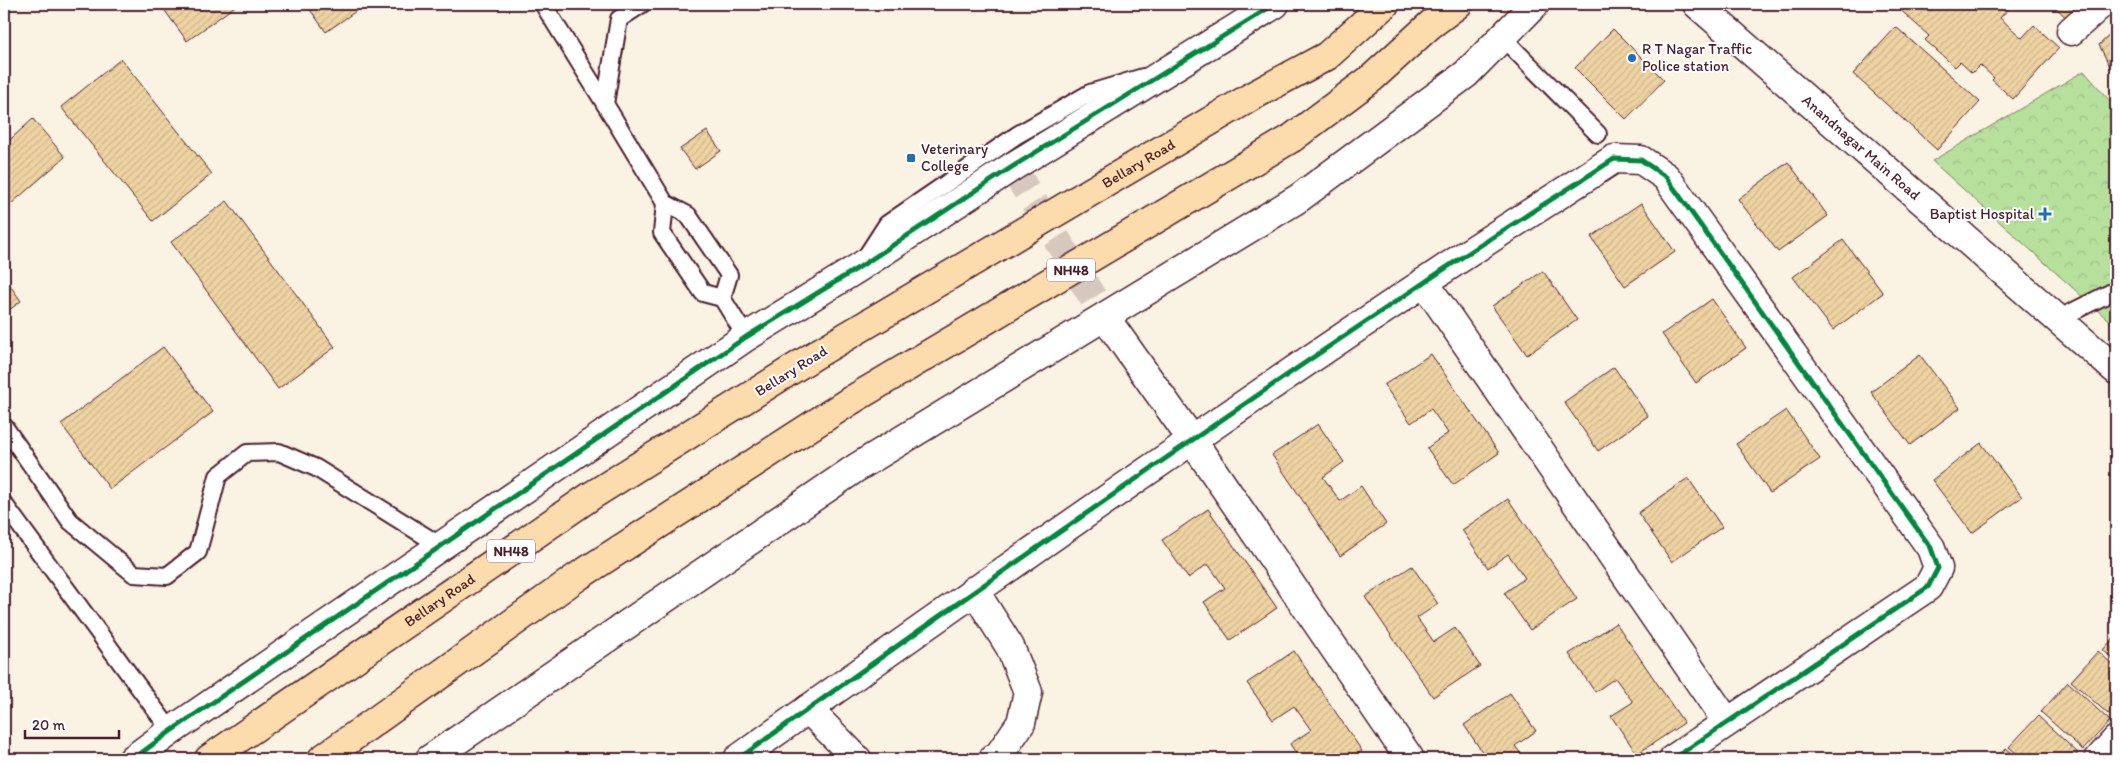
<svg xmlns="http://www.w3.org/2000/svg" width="2120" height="763" font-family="Itim,sans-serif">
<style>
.forest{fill:url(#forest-crowns);stroke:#808064}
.building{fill:url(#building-hatch);stroke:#4a1f2b}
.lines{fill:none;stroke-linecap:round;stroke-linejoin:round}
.street-tunnel{stroke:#d7c8be;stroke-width:28;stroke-dasharray:28 14;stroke-linecap:butt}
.lane-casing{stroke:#4a1f2b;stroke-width:20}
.street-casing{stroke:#4a1f2b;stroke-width:31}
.secondary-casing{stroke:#4a1f2b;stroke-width:31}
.highway-casing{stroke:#4a1f2b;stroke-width:31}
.lane{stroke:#fff;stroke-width:16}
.street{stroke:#fff;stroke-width:28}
.secondary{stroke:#fff;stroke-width:28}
.highway{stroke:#fcdcac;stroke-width:28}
.highway-bridge-casing{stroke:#4a1f2b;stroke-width:31;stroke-linecap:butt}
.highway-bridge{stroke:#fcdcac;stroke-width:28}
.cycleway-casing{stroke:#fff;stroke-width:8}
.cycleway{stroke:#00873e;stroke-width:5}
.poi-dot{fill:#1f6fb2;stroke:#fff;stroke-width:2}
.labels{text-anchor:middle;stroke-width:4;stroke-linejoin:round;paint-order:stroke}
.shield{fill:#fff;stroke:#80626b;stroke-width:1}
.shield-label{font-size:14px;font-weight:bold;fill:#4a1f2b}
.poi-label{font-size:15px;fill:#4a1f2b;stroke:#fff;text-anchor:start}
.street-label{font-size:15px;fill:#4a1f2b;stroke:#fff}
</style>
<defs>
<pattern id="forest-crowns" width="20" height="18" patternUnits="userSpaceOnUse" patternTransform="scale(1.25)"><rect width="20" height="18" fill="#b7e09c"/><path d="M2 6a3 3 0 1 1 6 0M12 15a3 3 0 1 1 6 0" fill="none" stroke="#9fc087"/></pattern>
<pattern id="building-hatch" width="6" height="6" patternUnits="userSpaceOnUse" patternTransform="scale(1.25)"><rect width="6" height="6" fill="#efd4a3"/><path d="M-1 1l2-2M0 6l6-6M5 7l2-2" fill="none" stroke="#ceb68c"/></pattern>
</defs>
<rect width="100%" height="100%" fill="#faf2e3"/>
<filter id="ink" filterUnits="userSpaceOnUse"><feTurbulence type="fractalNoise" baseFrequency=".02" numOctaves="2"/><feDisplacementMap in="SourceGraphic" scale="10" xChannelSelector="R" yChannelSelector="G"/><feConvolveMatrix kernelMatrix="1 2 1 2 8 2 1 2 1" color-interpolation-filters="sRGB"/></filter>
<g filter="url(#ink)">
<path class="forest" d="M 2084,71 L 2116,108 L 2116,327 L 1932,161 Z"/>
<g class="building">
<path d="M 160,4 L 238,4 L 187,41 Z"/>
<path d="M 306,4 L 366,4 L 326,32 Z"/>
<path d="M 1894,4 L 2013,4 L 2000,18 L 2022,38 L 2034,25 L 2059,48 L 2013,99 L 1992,80 L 1994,78 L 1980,65 L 1972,73 L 1960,62 L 1955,67 L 1925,40 L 1929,36 Z"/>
<path d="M 2053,4 L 2091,4 L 2070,22 Z"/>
<path d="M 1896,27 L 1980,102 L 1937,150 L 1853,74 Z"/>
<path d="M 1613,29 L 1664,80 L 1626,119 L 1575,68 Z"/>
<path d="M 2116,29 L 2116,78 L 2099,45 Z"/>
<path d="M 121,59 L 212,174 L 153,221 L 61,107 Z"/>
<path d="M 33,119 L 65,157 L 4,210 L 4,145 Z"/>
<path d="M 707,131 L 721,151 L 695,169 L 680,149 Z"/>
<path d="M 1788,162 L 1828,216 L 1778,252 L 1738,199 Z"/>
<path d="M 227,201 L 335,347 L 278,389 L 171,242 Z"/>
<path d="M 1641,203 L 1675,252 L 1625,286 L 1591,237 Z"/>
<path d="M 1843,240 L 1883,293 L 1833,330 L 1793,277 Z"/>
<path d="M 1543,271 L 1577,320 L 1527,355 L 1492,306 Z"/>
<path d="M 4,277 L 21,301 L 4,314 Z"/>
<path d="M 1712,299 L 1746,348 L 1696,383 L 1662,334 Z"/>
<path d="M 163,347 L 213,412 L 110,489 L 61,424 Z"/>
<path d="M 1431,354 L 1499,453 L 1453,485 L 1427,448 L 1448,433 L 1431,409 L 1411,423 L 1384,385 Z"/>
<path d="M 1920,355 L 1960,408 L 1910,445 L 1871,392 Z"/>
<path d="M 1614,367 L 1648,416 L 1598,451 L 1564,402 Z"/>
<path d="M 1786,410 L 1820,459 L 1770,493 L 1736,444 Z"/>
<path d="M 1318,424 L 1344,462 L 1323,477 L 1340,501 L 1361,486 L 1386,524 L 1340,556 L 1272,455 Z"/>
<path d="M 1981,443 L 2022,497 L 1972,533 L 1932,480 Z"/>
<path d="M 1688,478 L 1722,527 L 1672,562 L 1638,513 Z"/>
<path d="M 1508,499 L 1577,599 L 1530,630 L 1504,593 L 1525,578 L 1508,554 L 1488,568 L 1462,530 Z"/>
<path d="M 1208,509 L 1277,608 L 1230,640 L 1204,602 L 1225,588 L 1208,564 L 1188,578 L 1162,540 Z"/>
<path d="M 1412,566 L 1438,604 L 1417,618 L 1434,642 L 1455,628 L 1480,666 L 1433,697 L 1365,597 Z"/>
<path d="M 1616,623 L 1684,723 L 1637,754 L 1611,716 L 1633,702 L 1615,678 L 1595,692 L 1569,654 Z"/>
<path d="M 2116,635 L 2116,662 L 2103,650 Z"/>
<path d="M 1294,651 L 1362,751 L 1350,759 L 1300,759 L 1290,744 L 1311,730 L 1294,706 L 1273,720 L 1247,683 Z"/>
<path d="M 2098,651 L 2116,668 L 2116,705 L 2108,714 L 2071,681 Z"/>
<path d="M 2068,682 L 2110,721 L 2083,750 L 2041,712 Z"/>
<path d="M 1510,693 L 1536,731 L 1515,746 L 1525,759 L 1487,759 L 1464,725 Z"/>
<path d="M 2038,716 L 2078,753 L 2072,759 L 2023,759 L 2009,747 Z"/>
<path d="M 2006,748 L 2019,759 L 1996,759 Z"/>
</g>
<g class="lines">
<path class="street-tunnel" d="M 1012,167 L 1105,317"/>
<defs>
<g id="lane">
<path d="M 543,4 L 605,104"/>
<path d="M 642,4 L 619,19 L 605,104 L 665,203 L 688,215 L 729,275 L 722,298"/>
<path d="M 1502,37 L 1598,134"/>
<path d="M 665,203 L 662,233 L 703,293 L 722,298 L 746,337"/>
<path d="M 865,258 L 887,224 L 1017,135 L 1090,93 L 1143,77"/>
<path d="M 2056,320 L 2116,290"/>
<path d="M 4,426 L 70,521 L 134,574 L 167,576 L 198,552 L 218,476 L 247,453 L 279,452 L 316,468 L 441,546"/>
<path d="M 4,504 L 171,731"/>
</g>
<g id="street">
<path d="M 2071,31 L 2101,4"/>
<path d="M 1424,282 L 1727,722"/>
<path d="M 1105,317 L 1192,440 L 1410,759"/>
<path d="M 974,590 L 1010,647 L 1028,692 L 1021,723 L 999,755 L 993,759"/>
<path d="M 808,709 L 857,759"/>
<path d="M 738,759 C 964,598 1191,438 1422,284 C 1485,241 1550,201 1614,159 L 1641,160 L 1666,177 L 1931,548 L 1938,568 L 1928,587 L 1673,759"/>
</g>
<g id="secondary">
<path id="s1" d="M 1697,4 L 2116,370"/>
<path d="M 133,759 L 171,731 L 746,337 L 858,268 L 1012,167 L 1275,4"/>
<path d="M 430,759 L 856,468 L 1299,198 L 1466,74 L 1535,4"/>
<path d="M 2099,759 L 2116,740"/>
</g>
<g id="highway">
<path d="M 1256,94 L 1327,56 L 1385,4"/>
<path d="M 1292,138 L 1372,78 L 1430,25 L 1458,4"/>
<path id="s2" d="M 209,759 L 591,496 L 820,352"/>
<path d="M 322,759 L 577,577 L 850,401"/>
</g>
</defs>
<use href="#lane" class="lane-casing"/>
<use href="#street" class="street-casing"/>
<use href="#secondary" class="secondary-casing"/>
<use href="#highway" class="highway-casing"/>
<use href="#lane" class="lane"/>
<use href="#street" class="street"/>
<use href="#secondary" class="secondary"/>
<use href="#highway" class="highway"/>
<defs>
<g id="highway-bridge">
<path id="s3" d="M 820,352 L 1256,94"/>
<path d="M 850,401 L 1292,138"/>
</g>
</defs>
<use href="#highway-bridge" class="highway-bridge-casing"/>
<use href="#highway-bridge" class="highway-bridge"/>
<defs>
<g id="cycleway">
<path d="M 133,759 L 171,731 L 746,337 L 858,268 L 1012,167 L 1275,4"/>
<path d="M 738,759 C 964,598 1191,438 1422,284 C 1485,241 1550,201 1614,159 L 1641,160 L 1666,177 L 1931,548 L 1938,568 L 1928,587 L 1673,759"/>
</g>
</defs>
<use href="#cycleway" class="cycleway-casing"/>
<use href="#cycleway" class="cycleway"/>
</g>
</g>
<g class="poi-dot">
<circle cx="1632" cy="58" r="5"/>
<rect x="906" y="153" width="10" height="10" rx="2.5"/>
<path d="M2042.5 206.5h5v5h5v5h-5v5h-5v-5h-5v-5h5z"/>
</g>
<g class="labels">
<g class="shield">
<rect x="1047" y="258.5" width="48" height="23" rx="4"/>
<rect x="487" y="539.5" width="48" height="23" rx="4"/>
</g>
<g class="shield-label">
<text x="1071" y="275">NH48</text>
<text x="511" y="556">NH48</text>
</g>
<g class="poi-label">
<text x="1642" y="54">R T Nagar Traffic<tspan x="1642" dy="17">Police station</tspan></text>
<text x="921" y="154">Veterinary<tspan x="921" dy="17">College</tspan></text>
<text x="2034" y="219" text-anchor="end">Baptist Hospital</text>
</g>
<g class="street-label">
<text dy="5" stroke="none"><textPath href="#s1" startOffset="218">Anandnagar Main Road</textPath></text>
<text dy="5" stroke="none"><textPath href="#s3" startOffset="370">Bellary Road</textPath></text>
<text transform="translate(791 371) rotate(-32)" y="5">Bellary Road</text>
<text dy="5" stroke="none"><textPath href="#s2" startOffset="280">Bellary Road</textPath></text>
</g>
</g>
<rect width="2120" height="763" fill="none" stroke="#fff" stroke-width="20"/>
<rect x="10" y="10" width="2100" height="743" fill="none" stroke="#4a1f2b" stroke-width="2" filter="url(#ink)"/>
<path d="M25 730v8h94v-8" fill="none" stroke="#4a1f2b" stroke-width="2.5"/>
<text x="32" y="730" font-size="15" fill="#4a1f2b" stroke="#ffffff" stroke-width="4" paint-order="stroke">20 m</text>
</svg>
